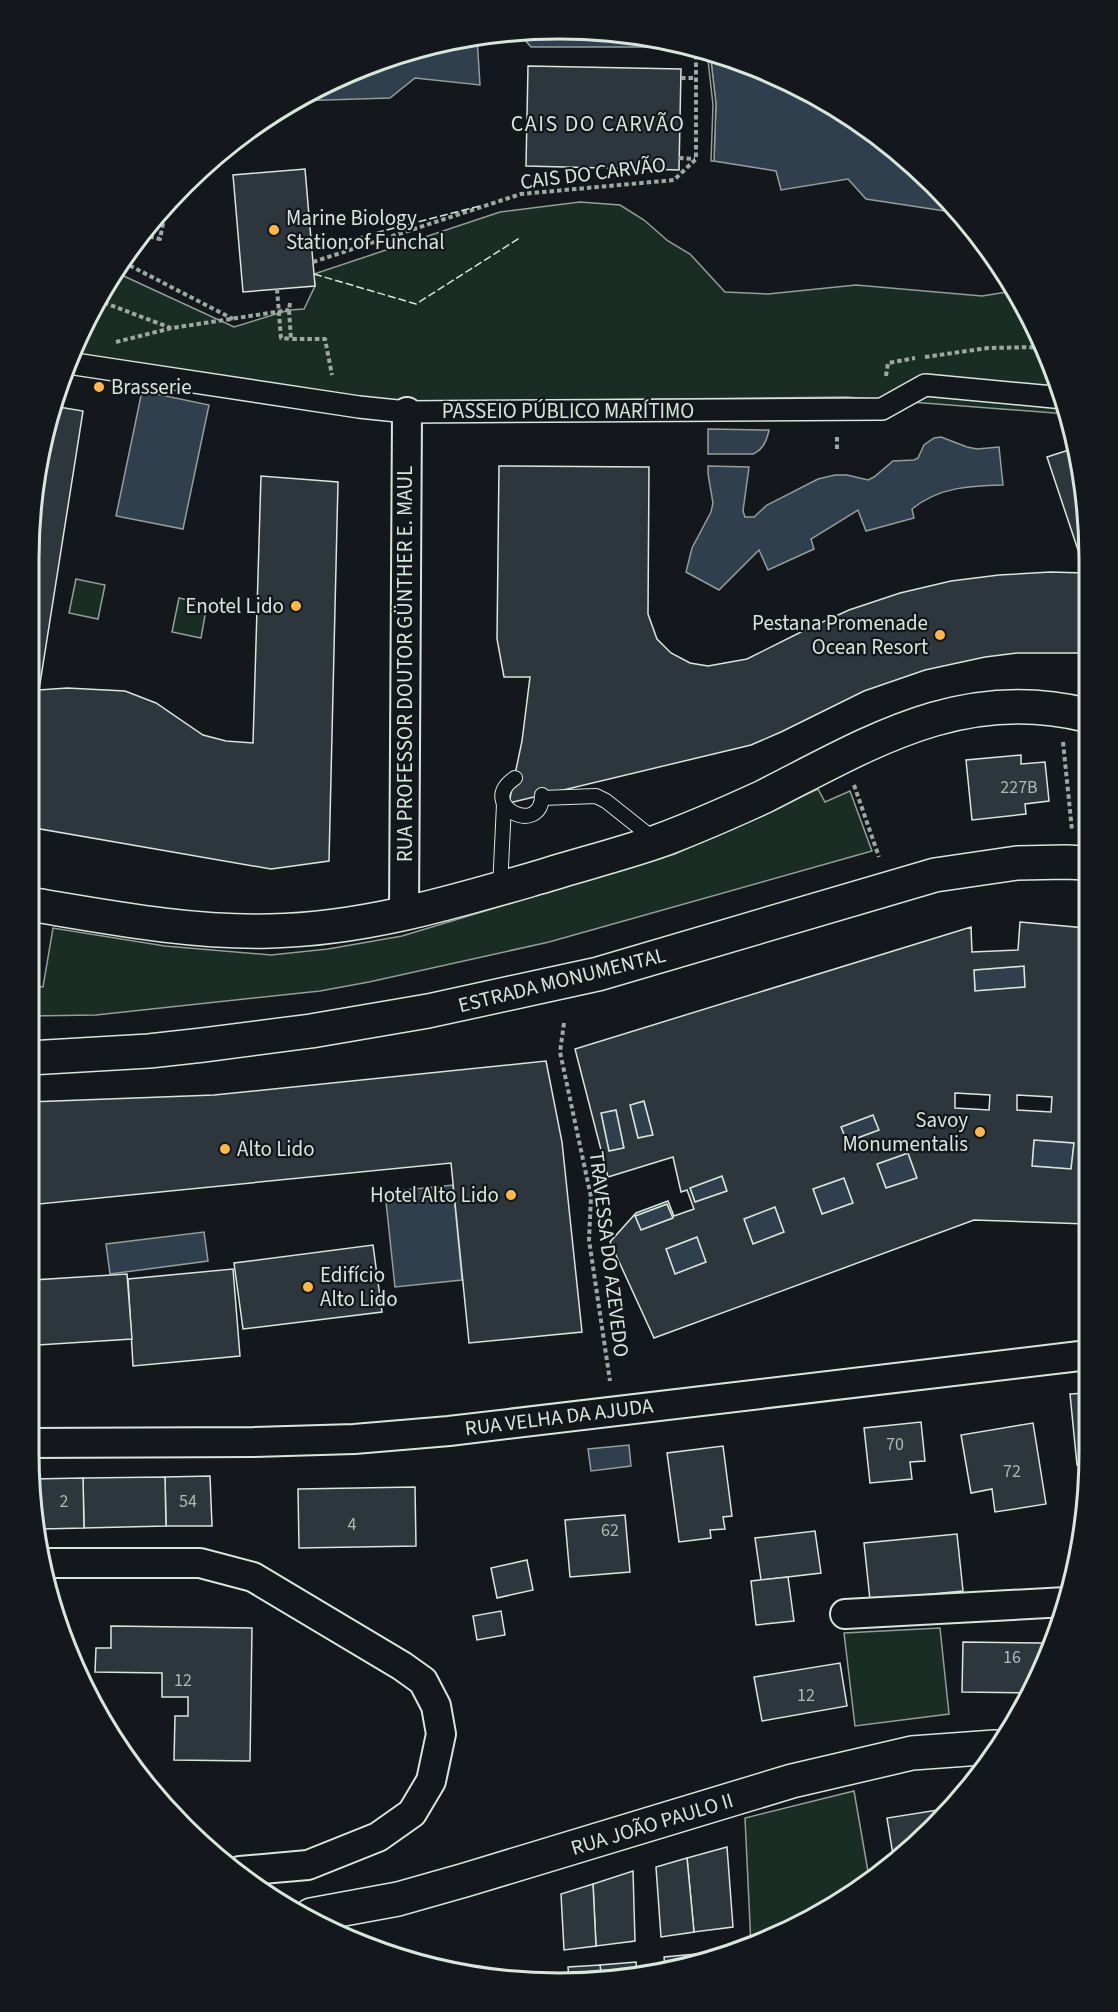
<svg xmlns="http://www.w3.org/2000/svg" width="1118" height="2012" font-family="'Source Sans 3',sans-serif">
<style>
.green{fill:#1a2d24;stroke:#939e99;stroke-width:1.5}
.water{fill:#2f3f4d;stroke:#939e99;stroke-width:1.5}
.pier{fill:#14181c;stroke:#939e99;stroke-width:1.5}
.building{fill:#2c363c;stroke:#d8e6dc;stroke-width:1.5;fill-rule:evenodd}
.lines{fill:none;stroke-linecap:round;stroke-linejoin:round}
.service-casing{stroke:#d8e6dc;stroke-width:16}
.pedestrian-casing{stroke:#d8e6dc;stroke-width:24}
.minor-casing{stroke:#d8e6dc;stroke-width:32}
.tertiary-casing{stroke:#d8e6dc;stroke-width:36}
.secondary-casing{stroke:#d8e6dc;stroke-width:36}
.path{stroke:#9da8a2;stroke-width:4;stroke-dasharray:4.5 3;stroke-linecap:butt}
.service{stroke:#14181c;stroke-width:14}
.pedestrian{stroke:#14181c;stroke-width:21}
.minor{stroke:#14181c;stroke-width:28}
.tertiary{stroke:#14181c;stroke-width:33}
.secondary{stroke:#14181c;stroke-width:33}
.path-bridge{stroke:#9da8a2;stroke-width:4;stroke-dasharray:4.5 3;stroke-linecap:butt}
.fence{stroke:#d8e6dc;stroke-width:1.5;stroke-dasharray:8 3;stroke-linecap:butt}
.wall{stroke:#d8e6dc;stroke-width:3}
.poi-dot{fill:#ffb74d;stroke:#14181c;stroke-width:2}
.labels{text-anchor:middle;stroke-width:4.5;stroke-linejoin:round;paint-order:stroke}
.number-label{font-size:18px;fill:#adbab4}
.street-label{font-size:21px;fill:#d8e6dc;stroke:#14181c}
.poi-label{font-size:21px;fill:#d8e6dc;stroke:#14181c;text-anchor:start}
.neighbourhood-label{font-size:22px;letter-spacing:1.5px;fill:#d8e6dc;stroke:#14181c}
.rim{fill:none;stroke:#d8e6dc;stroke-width:3}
</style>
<rect width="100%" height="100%" fill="#14181c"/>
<g class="green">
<path d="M 580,202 L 620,205 L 644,220 L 668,241 L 690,254 L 725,292 L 768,294 L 856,285 L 982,296 L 1013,291 L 1061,388 L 1067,414 L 846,397 L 389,402 L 71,356 L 100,293 L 115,272 L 234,327 L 289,310 L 304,309 L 315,286 L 314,274 L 500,212 Z"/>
<path d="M 76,579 L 105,585 L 98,619 L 69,613 Z"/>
<path d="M 179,598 L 207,604 L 201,638 L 172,632 Z"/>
<path d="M 818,789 L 825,802 L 850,791 L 872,851 L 549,942 L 369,982 L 320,991 L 96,1015 L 29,1016 L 29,985 L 43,987 L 53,928 L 165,946 L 271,955 L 328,949 L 402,936 L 675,854 Z"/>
<path d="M 940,1628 L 949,1714 L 855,1726 L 844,1633 Z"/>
<path d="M 854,1791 L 869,1877 L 762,1943 L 751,1946 L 745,1818 Z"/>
</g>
<g class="water">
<path d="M 525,30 L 629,33 L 678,45 L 678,47 L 531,47 L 517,31 Z"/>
<path d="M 477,37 L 480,85 L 415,78 L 390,98 L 296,101 L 325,83 L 422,46 Z"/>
<path d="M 710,52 L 730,57 L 825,100 L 934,184 L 958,213 L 866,199 L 848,179 L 781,190 L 776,171 L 714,161 L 716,104 Z"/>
<path d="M 142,391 L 209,405 L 183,529 L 116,516 Z"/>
<path d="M 708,429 L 769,430 C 767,440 763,450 753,454 L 708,454 Z"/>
<path d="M 941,437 L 967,447 L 977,449 L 999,447 L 1003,485 C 969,486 939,487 912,509 L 914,518 L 866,531 L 858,510 L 811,539 L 814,549 L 768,570 L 759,550 L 719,590 L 686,572 L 692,548 L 711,512 L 713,503 L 708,474 L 708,466 L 749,467 L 743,511 L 745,517 L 754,517 L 767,505 L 818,479 L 835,475 L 847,475 L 868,480 L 874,477 L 893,461 L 914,460 L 918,458 L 924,445 L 934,438 Z"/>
<path d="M 1024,966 L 1025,987 L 975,991 L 974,970 Z"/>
<path d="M 644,1101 L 653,1135 L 638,1138 L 630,1105 Z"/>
<path d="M 616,1110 L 624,1148 L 609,1151 L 601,1113 Z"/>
<path d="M 873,1115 L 879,1130 L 847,1142 L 841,1127 Z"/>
<path d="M 1034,1140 L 1074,1143 L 1071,1169 L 1032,1166 Z"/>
<path d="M 908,1153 L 917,1178 L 886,1188 L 877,1164 Z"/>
<path d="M 722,1176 L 727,1191 L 695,1202 L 690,1188 Z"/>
<path d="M 844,1178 L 853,1203 L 822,1214 L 813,1189 Z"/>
<path d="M 453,1185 L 462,1280 L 395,1287 L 385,1192 Z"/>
<path d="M 667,1204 L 673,1218 L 641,1230 L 635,1216 Z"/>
<path d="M 775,1207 L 784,1232 L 753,1244 L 744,1219 Z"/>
<path d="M 204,1232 L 208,1261 L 110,1274 L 106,1244 Z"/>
<path d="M 697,1237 L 706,1262 L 675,1274 L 666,1249 Z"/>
<path d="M 629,1445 L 631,1466 L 591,1471 L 588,1449 Z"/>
</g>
<path class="pier" d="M 707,51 L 710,52 L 716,104 L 714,161 L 711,161 L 713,105 Z"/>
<g class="building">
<path d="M 528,66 L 681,69 L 679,170 L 526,166 Z"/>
<path d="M 305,169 L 315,286 L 243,292 L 233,175 Z"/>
<path d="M 53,406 L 83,411 L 39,690 L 67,688 L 125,691 L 156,703 L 203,735 L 226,741 L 253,743 L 261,476 L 338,482 L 329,861 L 271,869 L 29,827 L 30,525 Z"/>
<path d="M 1075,448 L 1085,490 L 1085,547 L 1078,550 L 1047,457 Z"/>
<path d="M 499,466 L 649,467 L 648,614 L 657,639 L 671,653 L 690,663 L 708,666 L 747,659 L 805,630 L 849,610 L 900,593 L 951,581 L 999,575 L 1050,572 L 1085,573 L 1086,653 L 1017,653 L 985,657 L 925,670 L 864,691 L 781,732 L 751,745 L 509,803 L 522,741 L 530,677 L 504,677 L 497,639 Z"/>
<path d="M 1021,755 L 1021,764 L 1045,762 L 1049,801 L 1025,804 L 1026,814 L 972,820 L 966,760 Z"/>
<path d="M 1020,922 L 1086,928 L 1087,1097 L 1085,1097 L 1084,1112 L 1087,1112 L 1087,1224 L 974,1220 L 654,1338 L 610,1242 L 636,1213 L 668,1201 L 674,1216 L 694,1209 L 687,1190 L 681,1192 L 673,1157 L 608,1177 L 575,1049 L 971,927 L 972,952 L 1018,950 ZM 1024,966 L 1025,987 L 975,991 L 974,970 ZM 955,1093 L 990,1095 L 989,1110 L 955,1108 ZM 1017,1095 L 1052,1097 L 1051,1112 L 1017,1110 ZM 644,1101 L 653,1135 L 638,1138 L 630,1105 ZM 616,1110 L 624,1148 L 609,1151 L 601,1113 ZM 873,1115 L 879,1130 L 847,1142 L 841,1127 ZM 1034,1140 L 1074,1143 L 1071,1169 L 1032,1166 ZM 908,1153 L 917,1178 L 886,1188 L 877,1164 ZM 722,1176 L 727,1191 L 695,1202 L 690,1188 ZM 844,1178 L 853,1203 L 822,1214 L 813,1189 ZM 667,1204 L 673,1218 L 641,1230 L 635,1216 ZM 775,1207 L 784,1232 L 753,1244 L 744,1219 ZM 697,1237 L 706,1262 L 675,1274 L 666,1249 Z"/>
<path d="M 546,1061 L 562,1142 L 582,1332 L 469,1343 L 451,1163 L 29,1205 L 29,1102 L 214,1095 Z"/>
<path d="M 373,1245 L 382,1312 L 243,1329 L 234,1263 Z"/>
<path d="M 29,1247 L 31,1247 L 34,1313 L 29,1313 Z"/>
<path d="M 233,1269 L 240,1356 L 133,1366 L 128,1279 Z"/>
<path d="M 127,1274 L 132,1339 L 38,1345 L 33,1280 Z"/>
<path d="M 1088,1393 L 1088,1464 L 1077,1465 L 1070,1394 Z"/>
<path d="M 921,1422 L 925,1461 L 910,1462 L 912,1479 L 870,1483 L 864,1428 Z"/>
<path d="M 1033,1423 L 1046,1504 L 995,1512 L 992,1489 L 971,1493 L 961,1435 Z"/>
<path d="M 723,1446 L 732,1516 L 723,1517 L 725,1529 L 710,1530 L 711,1538 L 679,1542 L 667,1453 Z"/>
<path d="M 210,1476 L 212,1526 L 166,1526 L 165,1477 Z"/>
<path d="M 165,1477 L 166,1526 L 84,1528 L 83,1478 Z"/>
<path d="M 83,1478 L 84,1528 L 41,1529 L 33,1479 Z"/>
<path d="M 415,1487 L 416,1546 L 299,1548 L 298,1489 Z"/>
<path d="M 625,1515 L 630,1572 L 570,1577 L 565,1520 Z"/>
<path d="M 815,1531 L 821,1573 L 761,1580 L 755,1538 Z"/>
<path d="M 957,1534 L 963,1591 L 870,1600 L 864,1543 Z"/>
<path d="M 527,1560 L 533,1590 L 497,1598 L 491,1568 Z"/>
<path d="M 788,1577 L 794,1621 L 756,1625 L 751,1581 Z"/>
<path d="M 501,1611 L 505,1635 L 477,1640 L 473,1616 Z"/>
<path d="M 111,1626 L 252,1628 L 250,1761 L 174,1760 L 175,1716 L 188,1716 L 188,1697 L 162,1697 L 162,1673 L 95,1672 L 96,1648 L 111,1648 Z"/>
<path d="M 963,1642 L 1044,1643 L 1044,1662 L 1030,1693 L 962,1692 Z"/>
<path d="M 840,1663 L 847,1706 L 762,1721 L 754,1677 Z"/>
<path d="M 944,1809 L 909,1852 L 894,1861 L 887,1818 Z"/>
<path d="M 727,1847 L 733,1927 L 694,1932 L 687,1858 Z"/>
<path d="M 687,1858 L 694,1932 L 661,1937 L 656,1867 Z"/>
<path d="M 633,1871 L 635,1941 L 596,1946 L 593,1884 Z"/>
<path d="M 593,1884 L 596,1946 L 564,1950 L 561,1894 Z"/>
<path d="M 723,1952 L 697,1958 L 696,1954 Z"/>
<path d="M 696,1954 L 697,1958 L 665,1966 L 664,1957 Z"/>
<path d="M 636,1962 L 637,1972 L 602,1980 L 600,1965 Z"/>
<path d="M 600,1965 L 602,1980 L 593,1982 L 569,1980 L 568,1967 Z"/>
</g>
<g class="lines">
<defs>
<g id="service">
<path d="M 515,778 C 475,805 542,838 542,795"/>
<path d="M 542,798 L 596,796 L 606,801 L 655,840"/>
<path d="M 500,888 L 504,804"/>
</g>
<path id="pedestrian" d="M 68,363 L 359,407 L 407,412 L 882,409 L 925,385 L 1064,398"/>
<g id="minor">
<path d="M 404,915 L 407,412"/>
<path d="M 29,1443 L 254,1442 L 354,1439 L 449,1431 L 1088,1355"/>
<path d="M 47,1563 L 200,1563 L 253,1577 L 402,1666 L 423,1681 L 436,1706 L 441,1734 L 431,1781 L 412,1813 L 378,1837 L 308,1865 L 240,1871"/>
<path d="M 845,1614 L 1066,1602"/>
</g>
<g id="tertiary">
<path d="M 29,1058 L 149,1051 L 203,1045 L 311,1031 L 428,1011 L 598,974 L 935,875 L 1017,863 L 1066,862 L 1086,863"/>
<path d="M 311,1915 L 398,1899 L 465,1880 L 792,1781 L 912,1753 L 995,1747"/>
</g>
<path id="secondary" d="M 29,904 C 108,917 190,933 270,931 C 364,929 450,903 540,877 C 578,865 618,855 656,842 C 692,829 728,813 763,797 C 868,744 961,684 1086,715"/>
</defs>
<use href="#service" class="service-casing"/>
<use href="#pedestrian" class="pedestrian-casing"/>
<use href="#minor" class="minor-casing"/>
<use href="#tertiary" class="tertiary-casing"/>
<use href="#secondary" class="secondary-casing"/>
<g class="path">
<path d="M 681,78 L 696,78"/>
<path d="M 679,158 L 695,159"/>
<path d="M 142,235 L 160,239 L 166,208 L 162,207"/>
<path d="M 123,262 L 233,319"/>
<path d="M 313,262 L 521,194 L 674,180 L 696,159 L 696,49"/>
<path d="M 97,300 L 171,328"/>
<path d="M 290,303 L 289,310 L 291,339 L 325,339 L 332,375"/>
<path d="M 116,342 L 172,328 L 289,310"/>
<path d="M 925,357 L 988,348 L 1041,347"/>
<path d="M 886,376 L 888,363 L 915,358"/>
<path d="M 837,449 L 837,434"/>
<path d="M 1063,742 L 1072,830"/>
<path d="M 854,785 L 879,857"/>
<path d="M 564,1023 L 560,1052 L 591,1197 L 589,1240 L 610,1381"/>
</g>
<use href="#service" class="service"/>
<use href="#pedestrian" class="pedestrian"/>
<use href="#minor" class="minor"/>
<use href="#tertiary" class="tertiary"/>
<use href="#secondary" class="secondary"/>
<path class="path-bridge" d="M 277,289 L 281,338 L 291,339"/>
<g class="fence">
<path d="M 312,249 L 480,206"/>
<path d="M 314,274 L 416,304 L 521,237"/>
</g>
<path class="wall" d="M 148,227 L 155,229"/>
</g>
<g class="poi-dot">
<circle cx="274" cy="230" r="6"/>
<circle cx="99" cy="387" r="6"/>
<circle cx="296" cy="606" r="6"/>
<circle cx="940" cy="635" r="6"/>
<circle cx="980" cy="1132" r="6"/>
<circle cx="225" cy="1149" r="6"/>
<circle cx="511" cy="1195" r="6"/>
<circle cx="308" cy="1287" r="6"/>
</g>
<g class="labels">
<g class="number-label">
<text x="1019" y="793">227B</text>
<text x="895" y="1450">70</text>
<text x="1012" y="1477">72</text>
<text x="64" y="1507">2</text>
<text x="188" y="1507">54</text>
<text x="352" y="1530">4</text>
<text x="610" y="1536">62</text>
<text x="1012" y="1663">16</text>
<text x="183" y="1686">12</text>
<text x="806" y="1701">12</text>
</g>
<g class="street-label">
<text transform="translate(593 173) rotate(-7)" y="7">CAIS DO CARVÃO</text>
<text x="568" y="418">PASSEIO PÚBLICO MARÍTIMO</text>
<text transform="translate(405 664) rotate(-90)" y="7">RUA PROFESSOR DOUTOR GÜNTHER E. MAUL</text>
<text transform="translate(562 980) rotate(-14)" y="7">ESTRADA MONUMENTAL</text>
<text transform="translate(609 1254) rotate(83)" y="7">TRAVESSA DO AZEVEDO</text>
<text transform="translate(559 1417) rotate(-7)" y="7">RUA VELHA DA AJUDA</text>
<text transform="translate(652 1824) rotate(-17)" y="7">RUA JOÃO PAULO II</text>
</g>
<g class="poi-label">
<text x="286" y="225">Marine Biology<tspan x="286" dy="24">Station of Funchal</tspan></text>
<text x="111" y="394">Brasserie</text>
<text x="284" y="613" text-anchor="end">Enotel Lido</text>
<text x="928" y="630" text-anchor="end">Pestana Promenade<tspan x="928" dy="24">Ocean Resort</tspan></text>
<text x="968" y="1127" text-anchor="end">Savoy<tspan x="968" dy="24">Monumentalis</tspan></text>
<text x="237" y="1156">Alto Lido</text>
<text x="499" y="1202" text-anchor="end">Hotel Alto Lido</text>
<text x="320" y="1282">Edifício<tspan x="320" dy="24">Alto Lido</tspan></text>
</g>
<g class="neighbourhood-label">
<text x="598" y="131">CAIS DO CARVÃO</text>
</g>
</g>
<path d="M0 0H1118V2012H0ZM559 39H559A520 520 0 0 1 1079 559V1453A520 520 0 0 1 559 1973H559A520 520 0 0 1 39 1453V559A520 520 0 0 1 559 39Z" fill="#14181c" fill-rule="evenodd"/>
<path class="rim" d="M559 39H559A520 520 0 0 1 1079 559V1453A520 520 0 0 1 559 1973H559A520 520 0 0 1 39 1453V559A520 520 0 0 1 559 39Z"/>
</svg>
